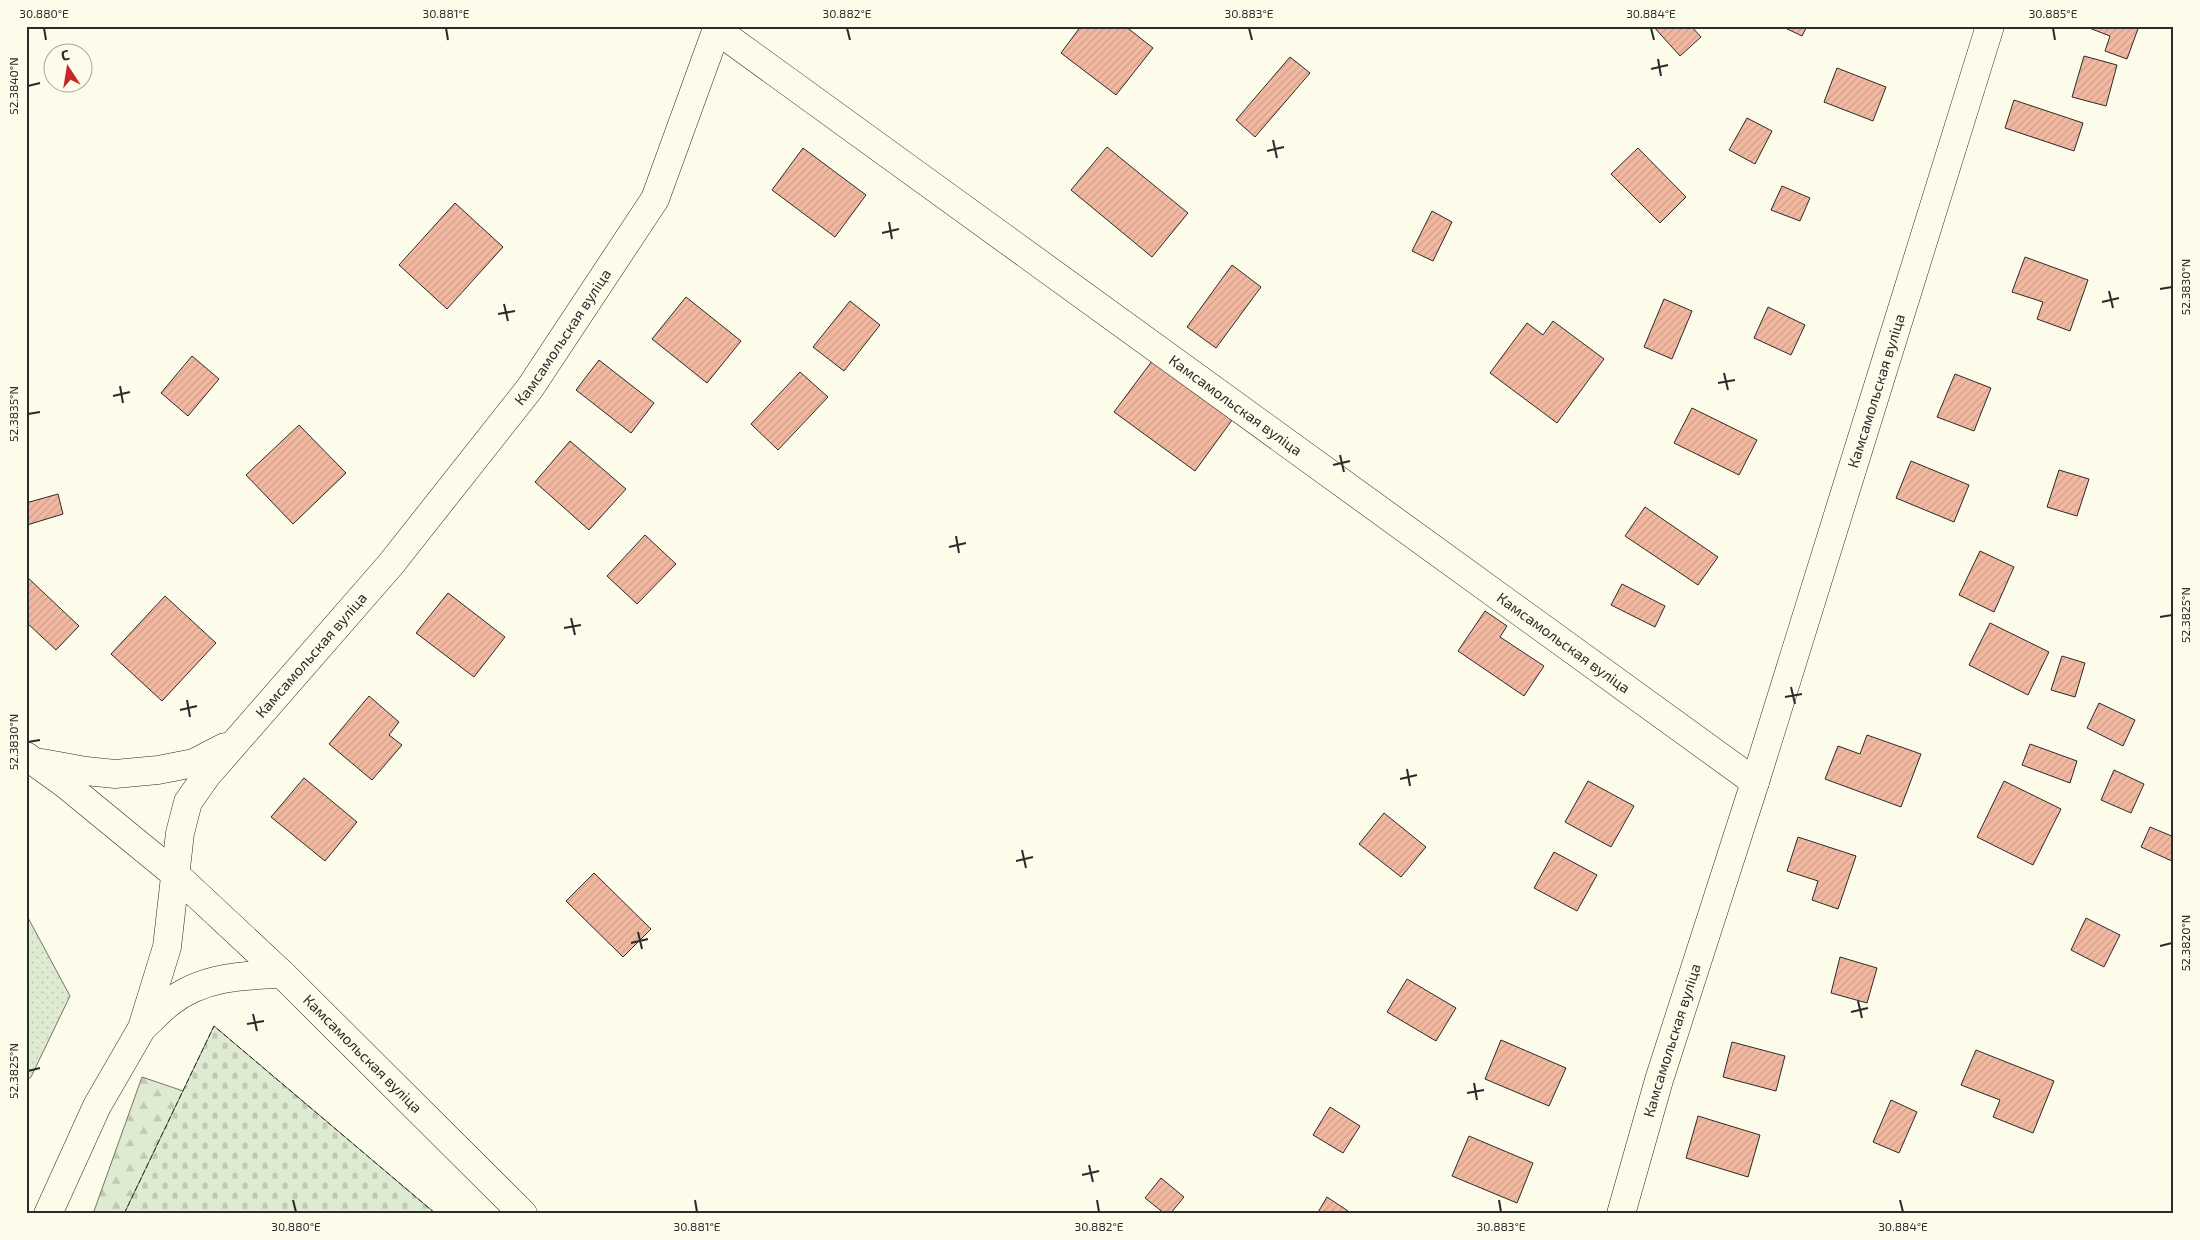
<svg xmlns="http://www.w3.org/2000/svg" width="2200" height="1240" font-family="'Exo 2',sans-serif">
<style>
.green{fill:url(#green-dots);stroke:#74746e}
.forest{fill:url(#forest-firs);stroke:#74746e}
.cemetery{fill:url(#cemetery-stones);stroke:#74746e}
.building{fill:url(#building-hatch);stroke:#2b2b2b}
.lines{fill:none;stroke-linecap:round;stroke-linejoin:round}
.minor-casing{stroke:#2b2b2b;stroke-width:29}
.minor{stroke:#fdfbea;stroke-width:28}
.fence{stroke:#2b2b2b;stroke-width:1;stroke-dasharray:6 2.5;stroke-linecap:butt}
.ticks{fill:none;stroke:#2b2b2b;stroke-width:2}
.labels{text-anchor:middle;stroke-width:4;stroke-linejoin:round;paint-order:stroke}
.street-label{font-size:15px;fill:#2b2b2b;stroke:#fdfbea}
.neatline{fill:none;stroke:#2b2b2b;stroke-width:2}
.ticks-label{font-size:12px;text-anchor:middle;fill:#2b2b2b}
</style>
<defs>
<pattern id="green-dots" width="8" height="8" patternUnits="userSpaceOnUse" patternTransform="scale(1.25)"><rect width="8" height="8" fill="#deebd1"/><path d="M2 2h.1M6 6h.1" fill="none" stroke="#bfcab4" stroke-width="1.8" stroke-linecap="round"/></pattern>
<pattern id="forest-firs" width="22" height="20" patternUnits="userSpaceOnUse" patternTransform="scale(1.25)"><rect width="22" height="20" fill="#deebd1"/><path d="M5 1l3.5 6h-7zM16 11l3.5 6h-7z" fill="#bfcab4"/></pattern>
<pattern id="cemetery-stones" width="16" height="16" patternUnits="userSpaceOnUse" patternTransform="scale(1.25)"><rect width="16" height="16" fill="#deebd1"/><path d="M2 7V4a2 2 0 0 1 4 0v3zM10 15v-3a2 2 0 0 1 4 0v3z" fill="#bfcab4"/></pattern>
<pattern id="building-hatch" width="6" height="6" patternUnits="userSpaceOnUse" patternTransform="scale(1.25)"><rect width="6" height="6" fill="#f2b8a0"/><path d="M-1 1l2-2M0 6l6-6M5 7l2-2" fill="none" stroke="#d09e8a"/></pattern>
</defs>
<rect width="100%" height="100%" fill="#fdfbea"/>
<path class="green" d="M 26,914 L 70,996 L 31,1077 L 26,1081 Z"/>
<path class="forest" d="M 142,1077 L 310,1134 L 405,1214 L 93,1214 Z"/>
<path class="cemetery" d="M 214,1026 L 436,1214 L 124,1214 Z"/>
<g class="building">
<path d="M 1081,26 L 1125,26 L 1153,48 L 1116,95 L 1061,53 Z"/>
<path d="M 1653,26 L 1691,26 L 1701,37 L 1680,56 Z"/>
<path d="M 1781,26 L 1807,26 L 1802,36 Z"/>
<path d="M 2084,26 L 2139,26 L 2127,59 L 2105,51 L 2110,36 Z"/>
<path d="M 2084,56 L 2117,65 L 2106,106 L 2072,97 Z"/>
<path d="M 1290,57 L 1310,73 L 1255,137 L 1236,120 Z"/>
<path d="M 1837,68 L 1886,87 L 1873,121 L 1824,102 Z"/>
<path d="M 2014,100 L 2083,123 L 2074,151 L 2005,128 Z"/>
<path d="M 1747,118 L 1772,131 L 1755,164 L 1729,150 Z"/>
<path d="M 1107,147 L 1188,213 L 1152,257 L 1071,190 Z"/>
<path d="M 803,148 L 866,195 L 835,237 L 772,190 Z"/>
<path d="M 1638,148 L 1686,197 L 1660,223 L 1611,174 Z"/>
<path d="M 1782,186 L 1810,198 L 1800,221 L 1771,210 Z"/>
<path d="M 455,203 L 503,247 L 447,309 L 399,265 Z"/>
<path d="M 1432,211 L 1452,222 L 1433,261 L 1412,251 Z"/>
<path d="M 2025,257 L 2088,280 L 2070,331 L 2037,319 L 2043,302 L 2012,292 Z"/>
<path d="M 1232,265 L 1261,287 L 1216,348 L 1187,327 Z"/>
<path d="M 686,297 L 741,341 L 707,383 L 652,339 Z"/>
<path d="M 1664,299 L 1692,311 L 1672,359 L 1644,347 Z"/>
<path d="M 850,301 L 880,325 L 844,371 L 813,347 Z"/>
<path d="M 1768,307 L 1805,325 L 1791,355 L 1754,338 Z"/>
<path d="M 1553,321 L 1604,359 L 1557,423 L 1490,373 L 1527,323 L 1543,335 Z"/>
<path d="M 192,356 L 219,379 L 188,416 L 161,393 Z"/>
<path d="M 1155,357 L 1235,416 L 1195,471 L 1114,412 Z"/>
<path d="M 599,360 L 654,403 L 631,433 L 576,390 Z"/>
<path d="M 800,372 L 828,397 L 778,450 L 751,424 Z"/>
<path d="M 1955,374 L 1991,388 L 1974,431 L 1937,417 Z"/>
<path d="M 1692,408 L 1757,440 L 1739,475 L 1674,443 Z"/>
<path d="M 299,425 L 346,473 L 293,524 L 246,475 Z"/>
<path d="M 570,441 L 626,489 L 589,530 L 535,482 Z"/>
<path d="M 1911,461 L 1969,485 L 1954,522 L 1896,498 Z"/>
<path d="M 2059,470 L 2089,479 L 2077,516 L 2047,507 Z"/>
<path d="M 58,494 L 63,514 L 27,525 L 26,503 Z"/>
<path d="M 1645,507 L 1718,557 L 1698,585 L 1625,536 Z"/>
<path d="M 645,535 L 676,564 L 637,604 L 607,576 Z"/>
<path d="M 1980,551 L 2014,567 L 1994,612 L 1959,595 Z"/>
<path d="M 26,576 L 79,626 L 56,650 L 26,622 Z"/>
<path d="M 1622,584 L 1665,606 L 1655,627 L 1611,605 Z"/>
<path d="M 448,593 L 505,637 L 474,677 L 416,633 Z"/>
<path d="M 165,596 L 216,643 L 162,701 L 111,654 Z"/>
<path d="M 1485,611 L 1507,626 L 1500,637 L 1544,666 L 1524,696 L 1458,651 Z"/>
<path d="M 1990,623 L 2049,652 L 2028,695 L 1969,665 Z"/>
<path d="M 2062,656 L 2085,663 L 2075,697 L 2051,690 Z"/>
<path d="M 369,696 L 399,722 L 389,735 L 402,745 L 372,780 L 329,744 Z"/>
<path d="M 2099,703 L 2135,720 L 2123,746 L 2087,728 Z"/>
<path d="M 1867,735 L 1921,754 L 1901,807 L 1825,779 L 1838,746 L 1860,754 Z"/>
<path d="M 2030,744 L 2077,761 L 2070,783 L 2022,765 Z"/>
<path d="M 2114,770 L 2144,784 L 2131,813 L 2101,800 Z"/>
<path d="M 304,778 L 357,822 L 325,861 L 271,817 Z"/>
<path d="M 1588,781 L 1634,806 L 1611,847 L 1565,822 Z"/>
<path d="M 2004,781 L 2061,809 L 2033,865 L 1977,837 Z"/>
<path d="M 1384,813 L 1426,847 L 1401,877 L 1359,844 Z"/>
<path d="M 2150,827 L 2174,837 L 2174,862 L 2141,847 Z"/>
<path d="M 1798,837 L 1856,856 L 1838,909 L 1812,900 L 1818,881 L 1787,871 Z"/>
<path d="M 1554,852 L 1597,875 L 1577,911 L 1534,888 Z"/>
<path d="M 594,873 L 651,929 L 623,957 L 566,901 Z"/>
<path d="M 2086,918 L 2120,935 L 2104,967 L 2071,950 Z"/>
<path d="M 1840,957 L 1877,968 L 1867,1003 L 1831,993 Z"/>
<path d="M 1407,979 L 1456,1008 L 1436,1041 L 1387,1012 Z"/>
<path d="M 1501,1040 L 1566,1068 L 1549,1106 L 1485,1079 Z"/>
<path d="M 1732,1042 L 1785,1056 L 1776,1091 L 1723,1077 Z"/>
<path d="M 1976,1050 L 2054,1081 L 2033,1133 L 1993,1117 L 2000,1100 L 1961,1085 Z"/>
<path d="M 1891,1100 L 1917,1112 L 1899,1153 L 1873,1142 Z"/>
<path d="M 1330,1107 L 1360,1126 L 1343,1153 L 1313,1135 Z"/>
<path d="M 1698,1116 L 1760,1135 L 1748,1177 L 1686,1158 Z"/>
<path d="M 1469,1136 L 1533,1163 L 1517,1203 L 1452,1176 Z"/>
<path d="M 1161,1178 L 1184,1197 L 1170,1214 L 1165,1214 L 1145,1198 Z"/>
<path d="M 1327,1197 L 1348,1211 L 1346,1214 L 1317,1214 Z"/>
</g>
<g class="lines">
<defs>
<g id="minor">
<path id="s1" d="M 717,30 L 1755,782"/>
<path id="s2" d="M 26,756 L 65,784 L 176,875 L 282,974 L 523,1214"/>
<path d="M 42,763 L 86,771 L 115,774 L 158,770 L 194,763 L 225,747"/>
<path d="M 143,1027 C 152,1019 160,1010 169,1003 C 201,977 243,975 282,974"/>
<path id="s3" d="M 48,1214 L 97,1106 L 142,1028 L 167,947 L 180,833 L 188,802 L 207,775 L 391,564 L 530,388 L 655,199 L 718,26"/>
<path id="s4" d="M 1621,1214 L 1659,1080 L 1755,782 L 1990,26"/>
</g>
</defs>
<use href="#minor" class="minor-casing"/>
<use href="#minor" class="minor"/>
<path class="fence" d="M 124,1214 L 214,1026 L 436,1214"/>
</g>
<path class="ticks" d="M 44,28 L 46,40M 446,28 L 448,40M 847,28 L 850,40M 1249,28 L 1252,40M 1651,28 L 1654,40M 2053,28 L 2055,40M 1658,59 L 1661,76M 1651,69 L 1668,65M 28,86 L 40,83M 1273,140 L 1277,158M 1267,151 L 1284,147M 889,222 L 892,239M 882,233 L 899,229M 2160,289 L 2172,287M 2109,291 L 2113,308M 2102,302 L 2119,298M 504,304 L 508,321M 498,314 L 515,311M 1724,373 L 1728,390M 1718,383 L 1735,380M 120,386 L 123,403M 113,396 L 130,392M 28,414 L 40,412M 1340,455 L 1344,472M 1333,465 L 1350,461M 956,536 L 959,553M 949,547 L 966,543M 2160,617 L 2172,615M 571,618 L 575,635M 564,628 L 581,625M 1791,687 L 1795,704M 1785,697 L 1802,694M 187,700 L 190,717M 180,710 L 197,706M 28,742 L 40,740M 1407,769 L 1410,786M 1400,779 L 1417,775M 1022,850 L 1026,868M 1016,861 L 1033,857M 638,932 L 642,949M 631,943 L 648,939M 2160,946 L 2172,943M 1858,1001 L 1862,1018M 1851,1012 L 1868,1008M 253,1014 L 257,1031M 247,1024 L 264,1021M 28,1071 L 40,1068M 1474,1083 L 1477,1100M 1467,1093 L 1484,1090M 1089,1165 L 1093,1182M 1082,1175 L 1099,1171M 293,1200 L 296,1212M 695,1200 L 697,1212M 1097,1200 L 1099,1212M 1499,1200 L 1501,1212M 1900,1200 L 1903,1212"/>
<g class="labels">
<g class="street-label">
<text dy="5" stroke="none"><textPath href="#s3" startOffset="1038">Камсамольская вуліца</textPath></text>
<text dy="5" stroke="none"><textPath href="#s4" startOffset="862">Камсамольская вуліца</textPath></text>
<text dy="5" stroke="none"><textPath href="#s1" startOffset="640">Камсамольская вуліца</textPath></text>
<text dy="5" stroke="none"><textPath href="#s1" startOffset="1045">Камсамольская вуліца</textPath></text>
<text dy="5" stroke="none"><textPath href="#s3" startOffset="632">Камсамольская вуліца</textPath></text>
<text dy="5" stroke="none"><textPath href="#s4" startOffset="181">Камсамольская вуліца</textPath></text>
<text dy="5" stroke="none"><textPath href="#s2" startOffset="450">Камсамольская вуліца</textPath></text>
</g>
</g>
<rect width="2200" height="1240" fill="none" stroke="#fdfbea" stroke-width="55"/>
<g transform="translate(68 68) rotate(348)"><circle r="24" fill="#fdfbea" stroke="#a9a89e"/>
<path d="M0-4L9 19L0 12L-9 19Z" fill="#c62828"/>
<text y="-8" font-size="14" font-weight="bold" text-anchor="middle" fill="#2b2b2b">С</text>
</g>
<rect x="28" y="28" width="2144" height="1184" class="neatline"/>
<g class="ticks-label">
<text x="44" y="18">30.880°E</text>
<text x="446" y="18">30.881°E</text>
<text x="847" y="18">30.882°E</text>
<text x="1249" y="18">30.883°E</text>
<text x="1651" y="18">30.884°E</text>
<text x="2053" y="18">30.885°E</text>
<text transform="translate(14 86) rotate(-90)" y="4">52.3840°N</text>
<text transform="translate(2186 287) rotate(-90)" y="4">52.3830°N</text>
<text transform="translate(14 414) rotate(-90)" y="4">52.3835°N</text>
<text transform="translate(2186 615) rotate(-90)" y="4">52.3825°N</text>
<text transform="translate(14 742) rotate(-90)" y="4">52.3830°N</text>
<text transform="translate(2186 943) rotate(-90)" y="4">52.3820°N</text>
<text transform="translate(14 1071) rotate(-90)" y="4">52.3825°N</text>
<text x="296" y="1231">30.880°E</text>
<text x="697" y="1231">30.881°E</text>
<text x="1099" y="1231">30.882°E</text>
<text x="1501" y="1231">30.883°E</text>
<text x="1903" y="1231">30.884°E</text>
</g>
</svg>
